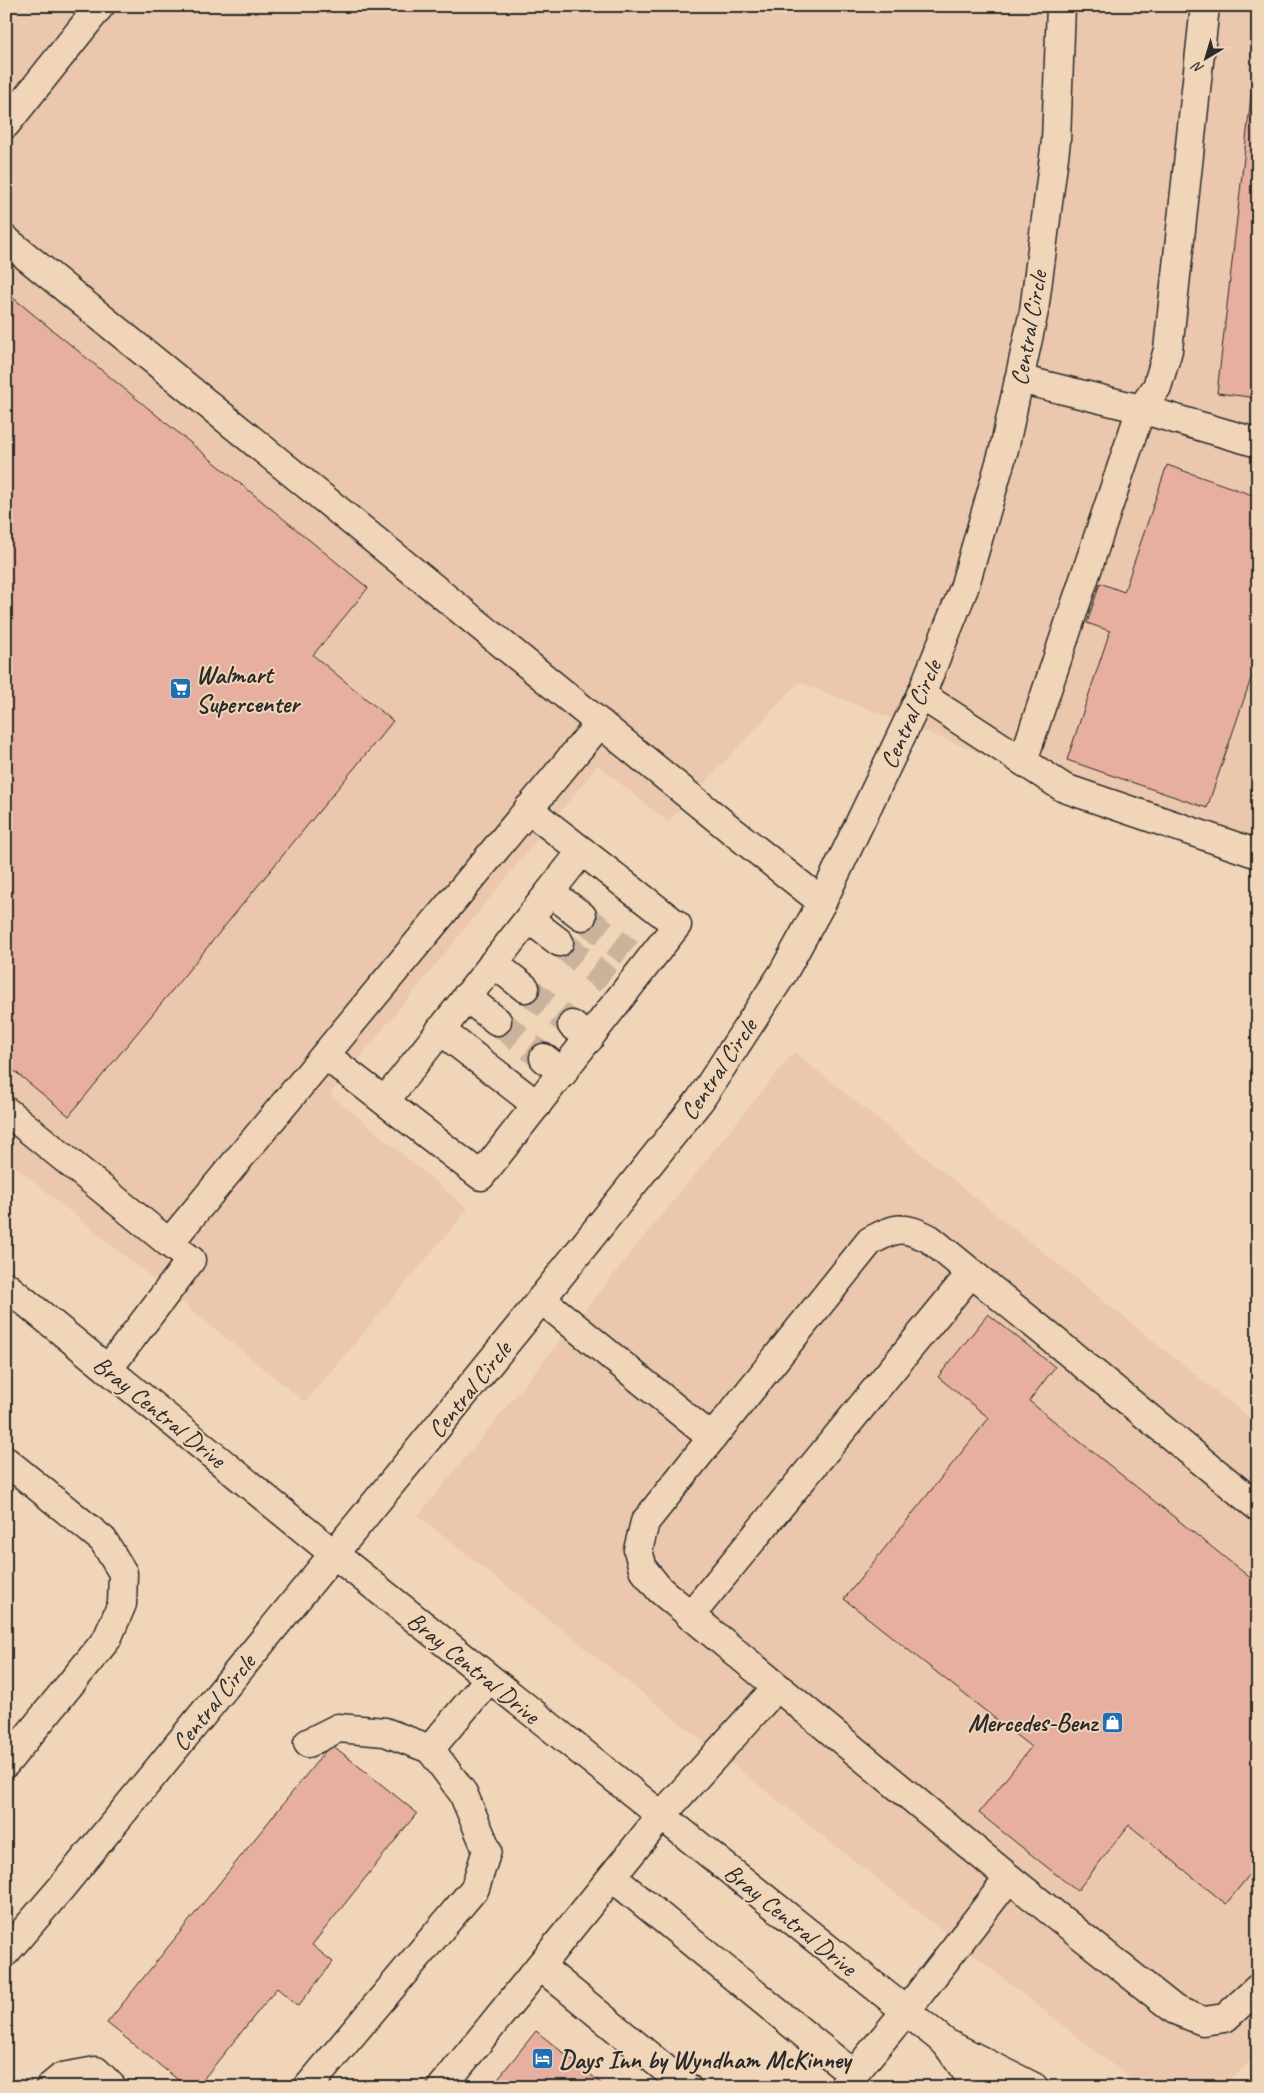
<svg xmlns="http://www.w3.org/2000/svg" width="1264" height="2093" font-family="Caveat,sans-serif">
<style>
.built{fill:#eac7ad}
.building{fill:#e7af9f;stroke:#2b2b2b}
.lines{fill:none;stroke-linecap:round;stroke-linejoin:round}
.minor-tunnel{stroke:#c9b39c;stroke-width:28;stroke-dasharray:28 14;stroke-linecap:butt}
.minor-casing{stroke:#2b2b2b;stroke-width:31}
.minor{stroke:#f1d5b8;stroke-width:28}
.labels{text-anchor:middle;stroke-width:4;stroke-linejoin:round;paint-order:stroke}
.street-label{font-size:25px;fill:#2b2b2b;stroke:#f1d5b8}
.poi-label{font-size:25px;font-weight:bold;fill:#2b2b2b;stroke:#f1d5b8;text-anchor:start}
</style>
<rect width="100%" height="100%" fill="#f1d5b8"/>
<filter id="ink" filterUnits="userSpaceOnUse"><feTurbulence type="fractalNoise" baseFrequency=".02" numOctaves="2"/><feDisplacementMap in="SourceGraphic" scale="10" xChannelSelector="R" yChannelSelector="G"/><feConvolveMatrix kernelMatrix="1 2 1 2 8 2 1 2 1" color-interpolation-filters="sRGB"/></filter>
<g filter="url(#ink)">
<g class="built">
<path d="M 6,6 L 1258,6 L 1258,862 L 799,682 L 668,822 L 598,765 L 330,1094 L 468,1209 L 305,1402 L 6,1159 Z"/>
<path d="M 794,1052 L 1258,1425 L 1258,2055 L 1221,2087 L 1141,2087 L 418,1516 Z"/>
</g>
<g class="building">
<path d="M 1258,35 L 1258,398 L 1217,393 Z"/>
<path d="M 6,292 L 368,588 L 313,655 L 393,721 L 69,1116 L 6,1064 Z"/>
<path d="M 1167,465 L 1258,497 L 1258,658 L 1207,808 L 1067,760 L 1110,631 L 1087,623 L 1100,583 L 1124,592 Z"/>
<path d="M 988,1314 L 1055,1367 L 1029,1401 L 1258,1584 L 1258,1864 L 1226,1904 L 1129,1825 L 1077,1891 L 979,1813 L 1031,1747 L 844,1599 L 989,1418 L 938,1377 Z"/>
<path d="M 331,1744 L 417,1813 L 312,1945 L 333,1962 L 298,2006 L 277,1988 L 197,2087 L 187,2087 L 107,2023 Z"/>
<path d="M 536,2031 L 606,2087 L 491,2087 Z"/>
</g>
<g class="lines">
<g class="minor-tunnel">
<path d="M 582,916 L 629,953"/>
<path d="M 559,942 L 608,981"/>
<path d="M 525,988 L 572,1025"/>
<path d="M 497,1021 L 544,1058"/>
</g>
<defs>
<g id="minor">
<path d="M 6,124 L 100,6"/>
<path d="M 6,240 L 730,829 L 822,902"/>
<path d="M 1019,379 L 1141,409 L 1157,387 L 1168,350 L 1205,6"/>
<path d="M 921,695 L 1064,788 L 1258,854"/>
<path d="M 1023,761 L 1141,409 L 1258,443"/>
<path d="M 550,892 L 582,916"/>
<path d="M 529,919 L 559,942"/>
<path d="M 493,963 L 525,988"/>
<path d="M 466,997 L 497,1021"/>
<path d="M 572,1025 L 589,1039"/>
<path d="M 440,1030 L 537,1105"/>
<path d="M 325,1055 L 481,1176 L 677,925 L 528,809"/>
<path d="M 544,1058 L 563,1073"/>
<path d="M 385,1101 L 582,851"/>
<path d="M 6,1111 L 169,1243"/>
<path d="M 6,1286 L 334,1554 L 946,2043 L 1034,2087"/>
<path d="M 541,1299 L 712,1438 L 645,1522 L 638,1550 L 643,1569 L 660,1590 L 1009,1878 L 1175,2010 L 1203,2021 L 1225,2018 L 1258,1988"/>
<path d="M 108,1369 L 191,1260 L 169,1243 L 600,723"/>
<path d="M 712,1438 L 870,1241 C 897,1227 902,1225 930,1239 L 1258,1507"/>
<path d="M 6,1461 L 103,1540 L 123,1573 L 122,1604 L 107,1639 L 6,1763"/>
<path d="M 690,1616 L 971,1273"/>
<path d="M 308,1743 L 338,1728 L 385,1732 L 430,1749"/>
<path d="M 612,1877 L 853,2074"/>
<path d="M 6,1952 L 61,1888 L 519,1327 L 700,1100 L 783,973 L 822,902 L 923,690 L 964,588 L 1004,449 L 1034,311 L 1056,141 L 1061,6"/>
<path d="M 540,1966 L 687,2087"/>
<path d="M 948,2046 L 977,2087"/>
<path d="M 50,2087 L 62,2077 L 96,2071 L 112,2087"/>
<path d="M 308,2087 L 475,1888 L 487,1850 L 463,1793 L 430,1749 L 489,1679"/>
<path d="M 442,2087 L 661,1816 L 776,1688"/>
<path d="M 843,2087 L 906,2011 L 1009,1878"/>
</g>
</defs>
<use href="#minor" class="minor-casing"/>
<use href="#minor" class="minor"/>
</g>
</g>
<defs>
<symbol id="supermarket-square" viewBox="-11 -11 22 22"><rect x="-9" y="-9" width="18" height="18" rx="4" fill="#1f6fb2" stroke="#f1d5b8"/><path d="M-6-5.5h2.5l.6 2H6L4.5 2H-2.5L-4.4-4H-6ZM-1.5 3.2a1.3 1.3 0 1 0 .1 0ZM3 3.2a1.3 1.3 0 1 0 .1 0Z" fill="#fff"/></symbol>
<symbol id="shop-square" viewBox="-11 -11 22 22"><rect x="-9" y="-9" width="18" height="18" rx="4" fill="#1f6fb2" stroke="#f1d5b8"/><path d="M-5-2.5h2.3a2.7 3.5 0 0 1 5.4 0H5L5.5 6h-11ZM-1.5-2.5h3a1.5 2.3 0 0 0-3 0Z" fill="#fff"/></symbol>
<symbol id="hotel-square" viewBox="-11 -11 22 22"><rect x="-9" y="-9" width="18" height="18" rx="4" fill="#1f6fb2" stroke="#f1d5b8"/><path d="M-6-4.5h1.5V1H6V5H4.5V3h-9V5H-6ZM-4 0a1.8 1.8 0 1 1 3.6 0ZM.5 0V-2.5h3Q6-2.5 6 0Z" fill="#fff"/></symbol>
</defs>
<g fill-rule="evenodd">
<use href="#supermarket-square" x="168" y="676" width="25" height="25"/>
<use href="#shop-square" x="1100" y="1710" width="25" height="25"/>
<use href="#hotel-square" x="530" y="2046" width="25" height="25"/>
</g>
<g class="labels">
<g class="street-label">
<text transform="translate(1028 328) rotate(-80)" y="9">Central Circle</text>
<text transform="translate(910 714) rotate(-66)" y="9">Central Circle</text>
<text transform="translate(718 1069) rotate(-56)" y="9">Central Circle</text>
<text transform="translate(469 1389) rotate(-51)" y="9">Central Circle</text>
<text transform="translate(160 1411) rotate(39)" y="9">Bray Central Drive</text>
<text transform="translate(474 1667) rotate(39)" y="9">Bray Central Drive</text>
<text transform="translate(213 1702) rotate(-51)" y="9">Central Circle</text>
<text transform="translate(791 1919) rotate(39)" y="9">Bray Central Drive</text>
</g>
<g class="poi-label">
<text x="196" y="683">Walmart<tspan x="196" dy="29">Supercenter</tspan></text>
<text x="1097" y="1731" text-anchor="end">Mercedes-Benz</text>
<text x="559" y="2068">Days Inn by Wyndham McKinney</text>
</g>
</g>
<rect width="1264" height="2093" fill="none" stroke="#f1d5b8" stroke-width="25"/>
<rect x="12" y="12" width="1239" height="2068" fill="none" stroke="#2b2b2b" stroke-width="2" filter="url(#ink)"/>
<g transform="translate(1206 58) rotate(218)" stroke="#f1d5b8" stroke-width="4" paint-order="stroke">
<path d="M0-4L9 19L0 12L-9 19Z" fill="#2b2b2b"/>
<text y="-8" font-size="14" font-weight="bold" text-anchor="middle" fill="#2b2b2b">N</text>
</g>
</svg>
